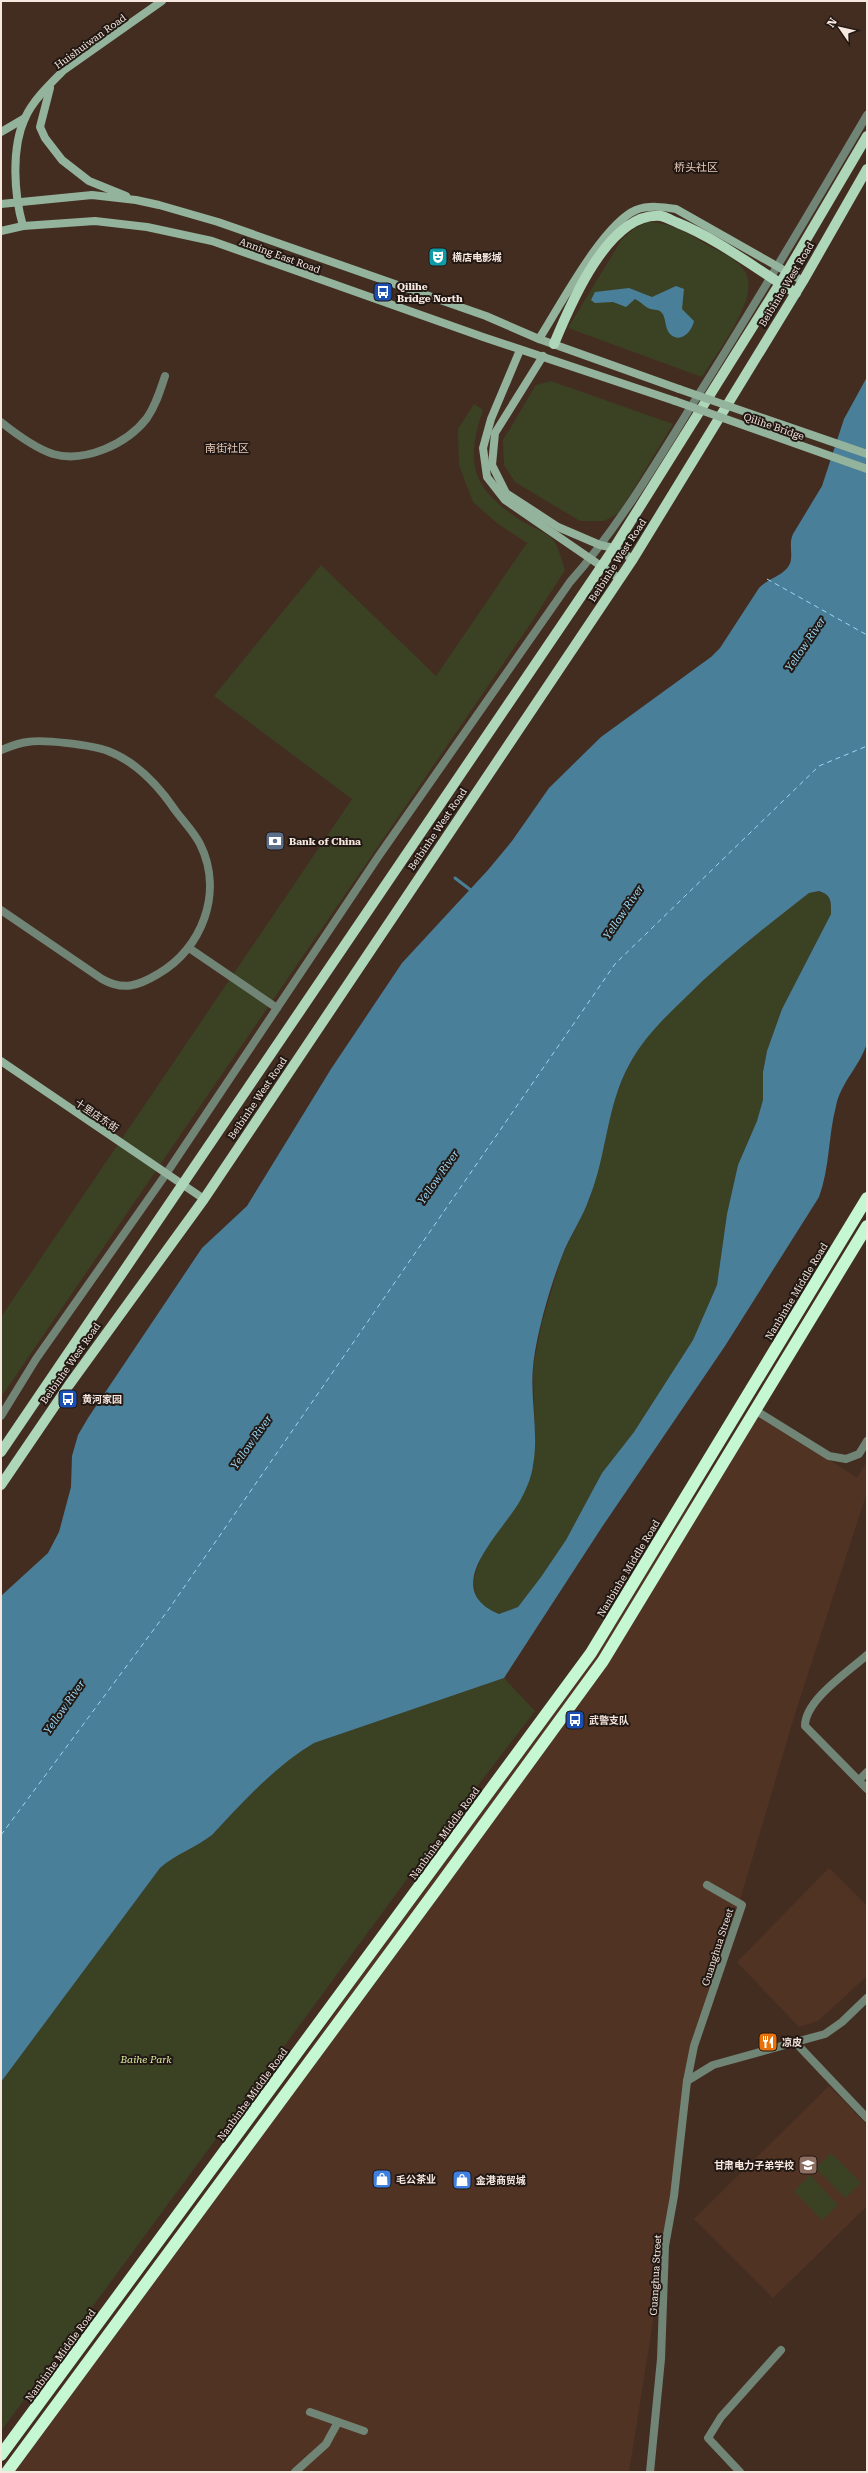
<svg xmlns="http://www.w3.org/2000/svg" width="868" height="2473" font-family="'Roboto Serif','Noto Sans SC',serif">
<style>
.built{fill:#503323}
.green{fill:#3b4223}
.water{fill:#4a7f99;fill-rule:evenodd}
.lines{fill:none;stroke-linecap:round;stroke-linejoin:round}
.stream{stroke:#4a7f99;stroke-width:3}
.ferry{stroke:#97d8f8;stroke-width:1;stroke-dasharray:5 4;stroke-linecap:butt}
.street{stroke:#718576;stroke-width:8}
.secondary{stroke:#94b39c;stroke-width:8}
.primary{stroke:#aed6b9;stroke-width:10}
.highway{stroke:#c6f7d3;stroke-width:12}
.secondary-bridge{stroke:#94b39c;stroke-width:8}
.labels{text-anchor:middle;stroke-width:4;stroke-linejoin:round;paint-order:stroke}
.street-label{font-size:10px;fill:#f6e7df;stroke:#221813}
.poi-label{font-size:10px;font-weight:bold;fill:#f6e7df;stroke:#221813;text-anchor:start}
.park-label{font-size:10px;font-style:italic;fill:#dbeea3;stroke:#221813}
.neighbourhood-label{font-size:11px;fill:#e6caba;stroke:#221813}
.water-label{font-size:11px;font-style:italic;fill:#97d8f8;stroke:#221813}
</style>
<rect width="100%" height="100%" fill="#432d21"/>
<g class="built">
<path d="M 755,1410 L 857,1478 L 867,1461 L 867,1492 L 794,1717 L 697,2046 L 629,2472 L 15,2472 Z"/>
<path d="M 829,1868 L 867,1906 L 867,1976 L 818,2021 L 799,2027 L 737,1962 Z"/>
<path d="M 829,2086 L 867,2125 L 867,2206 L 773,2298 L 694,2219 Z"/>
</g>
<g class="green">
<path d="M 648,222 C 672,223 689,234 709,246 C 723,253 744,262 748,279 C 754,305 716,354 702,377 L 568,328 L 622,239 L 634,229 Z"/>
<path d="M 551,381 L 673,424 L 619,513 L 604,521 L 580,521 L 515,482 L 504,465 L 503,440 L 536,385 Z"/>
<path d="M 474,404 L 483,410 C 464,465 473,490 523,522 C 532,527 548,533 554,541 C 559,549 562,561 565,570 L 531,623 L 1,1397 L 1,1317 L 352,799 L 214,696 L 321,565 L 436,676 L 527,543 L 497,523 L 473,502 L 459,465 L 458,429 Z"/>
<path d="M 819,891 C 832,895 831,902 831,914 L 782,1009 L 767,1051 L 763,1072 L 764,1100 L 757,1121 L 738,1165 L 727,1214 L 717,1285 L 693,1340 L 634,1432 L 602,1473 L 566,1540 L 541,1577 L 518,1607 L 499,1614 L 485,1608 L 477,1600 L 473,1581 L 483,1551 L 522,1497 L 535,1438 L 533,1366 L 542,1322 L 562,1256 L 590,1198 L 612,1104 L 628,1066 L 648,1034 L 704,979 L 761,930 L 809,893 Z"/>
<path d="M 504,1678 L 535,1711 L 438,1837 L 1,2431 L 1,2082 L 160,1868 C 176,1854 195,1848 212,1835 C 244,1801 274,1767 314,1743 Z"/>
<path d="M 831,2153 L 861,2183 L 845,2198 L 816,2168 Z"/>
<path d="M 810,2175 L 838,2205 L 822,2220 L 794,2191 Z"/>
</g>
<g class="water">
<path d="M 676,286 L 684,289 L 682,309 L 694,321 C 692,332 680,344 670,334 C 664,328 667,316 660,311 C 656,309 651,310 648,308 C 643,305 641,302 635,299 L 626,307 L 613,302 L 595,303 L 591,300 L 595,292 L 629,288 L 652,297 Z"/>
<path d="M 867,377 L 867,1043 C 860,1066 841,1082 836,1106 C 828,1137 830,1167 819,1197 L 725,1346 L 602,1527 L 504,1678 L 314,1743 C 274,1767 244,1801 212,1835 C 195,1848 176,1854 160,1868 L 1,2082 L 1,1596 L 48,1553 L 59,1532 L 71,1487 L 72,1456 L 78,1435 L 88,1418 L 202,1248 L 247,1206 L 331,1069 L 402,963 L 488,870 L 512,841 L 549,788 L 601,737 L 711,657 L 720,648 L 759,588 C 768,578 790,574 791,559 C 792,549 789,543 793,534 L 822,486 L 844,419 ZM 819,891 C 832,895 831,902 831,914 L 782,1009 L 767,1051 L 763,1072 L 763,1100 L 757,1121 L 738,1165 L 727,1214 L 717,1285 L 693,1340 L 634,1432 L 602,1473 L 566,1540 L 541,1577 L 518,1607 L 499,1614 C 436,1588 506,1530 522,1497 C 527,1488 532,1475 533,1465 C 539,1433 530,1400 533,1367 C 536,1335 550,1287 562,1256 C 569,1237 582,1219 589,1199 C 607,1155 606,1107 629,1065 C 643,1039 662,1020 683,1000 C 722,961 765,927 809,893 Z"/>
</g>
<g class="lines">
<path class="stream" d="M 455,878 L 472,891"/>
<g class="ferry">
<path d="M 767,579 L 867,635"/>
<path d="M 1,1835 L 169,1609 L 615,964 L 819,766 L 867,746"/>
</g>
<g class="street">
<path d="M 1,422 C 16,434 35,448 53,454 C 85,463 127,444 147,418 C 156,405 160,391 165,376"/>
<path d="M 1,750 C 9,747 18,743 27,742 C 43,739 92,745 108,751 C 137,762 158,785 175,810 C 183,821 194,832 200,844 C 224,892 202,949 158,974 C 138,986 123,991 102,979 L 1,910"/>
<path d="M 189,948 L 277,1008"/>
<path d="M 755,1410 L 829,1456 L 846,1459 L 859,1454 L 867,1441"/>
<path d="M 1,1416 L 36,1359 L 166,1174 L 378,857 L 570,582 C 618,528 654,466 692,405 C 752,310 810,212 867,115"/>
<path d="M 867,1655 C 848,1672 805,1700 805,1726 L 867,1789"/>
<path d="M 859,1780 L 867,1772"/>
<path d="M 795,2042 L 867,2118"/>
<path d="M 687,2081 L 713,2065 L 825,2034 L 842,2022 L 867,1998"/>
<path d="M 310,2412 L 364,2431"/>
<path d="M 295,2472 L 326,2444 L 338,2422"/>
<path d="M 650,2472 L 661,2359 L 665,2246 L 674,2196 L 687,2081 L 694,2046 L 742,1905 L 707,1885"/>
<path d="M 740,2472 L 708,2438 L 721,2417 L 781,2350"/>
</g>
<g class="secondary">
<path d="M 50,88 L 40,127 L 45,138 L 62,160 L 89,181 L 126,196"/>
<path d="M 1,132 L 25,118"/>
<path d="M 1,204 L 92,195 L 136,200 L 159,205 L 218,222 L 486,316 L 539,339 L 679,389"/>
<path d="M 23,226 C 14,195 11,148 25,118 C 33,100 51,83 64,70 L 162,1"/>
<path d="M 1,231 L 23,226 L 95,221 L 147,227 L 212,241 L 483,337 L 675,401"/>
<path d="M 539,339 C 560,306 603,224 636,210 C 649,205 663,207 676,209 L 803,281"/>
<path d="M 520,350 L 491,419 L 483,448 L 487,477 L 505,500 L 620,579"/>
<path d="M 543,356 L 495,433 L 492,465 L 506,493 L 558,527 L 600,545 L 614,548 L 633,559"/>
<path d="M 1,1061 L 204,1199"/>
</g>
<g class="primary">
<path d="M 554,344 C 570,305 609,211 661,216 C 666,217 673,221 678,223 C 720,240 757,270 796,293"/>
<path d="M 1,1452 L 614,548 L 787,272 L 867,136"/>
<path d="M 1,1485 L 69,1385 L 204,1199 L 633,559 L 803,281 L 867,169"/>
</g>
<g class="highway">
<path d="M 1,2455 L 591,1653 L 867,1198"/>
<path d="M 7,2472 L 439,1886 L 603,1661 L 867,1226"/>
</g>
<g class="secondary-bridge">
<path d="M 679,389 L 867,454"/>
<path d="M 675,401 L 867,469"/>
</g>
</g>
<defs>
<symbol id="theatre-square" viewBox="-11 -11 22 22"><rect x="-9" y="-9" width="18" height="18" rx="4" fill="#0f9aa8" stroke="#221813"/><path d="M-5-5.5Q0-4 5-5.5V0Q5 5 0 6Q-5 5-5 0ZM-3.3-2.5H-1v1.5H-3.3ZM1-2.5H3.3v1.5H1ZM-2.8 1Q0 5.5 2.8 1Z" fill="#fff"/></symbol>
<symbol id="bus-square" viewBox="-11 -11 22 22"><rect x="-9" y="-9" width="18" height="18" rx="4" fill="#1a4fb4" stroke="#221813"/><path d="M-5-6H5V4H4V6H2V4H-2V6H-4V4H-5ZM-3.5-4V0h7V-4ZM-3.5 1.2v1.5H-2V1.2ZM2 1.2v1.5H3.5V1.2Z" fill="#fff"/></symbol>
<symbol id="bank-square" viewBox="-11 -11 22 22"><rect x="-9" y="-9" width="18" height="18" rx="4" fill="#5c6f8a" stroke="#221813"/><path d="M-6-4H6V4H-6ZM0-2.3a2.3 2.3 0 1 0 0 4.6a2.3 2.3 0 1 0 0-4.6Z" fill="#fff"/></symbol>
<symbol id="restaurant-square" viewBox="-11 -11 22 22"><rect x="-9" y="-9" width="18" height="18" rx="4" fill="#e8710a" stroke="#221813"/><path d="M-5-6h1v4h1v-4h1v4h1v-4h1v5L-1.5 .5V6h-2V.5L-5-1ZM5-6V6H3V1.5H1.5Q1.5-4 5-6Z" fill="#fff"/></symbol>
<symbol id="school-square" viewBox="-11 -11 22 22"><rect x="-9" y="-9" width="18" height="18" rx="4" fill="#8d6e63" stroke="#221813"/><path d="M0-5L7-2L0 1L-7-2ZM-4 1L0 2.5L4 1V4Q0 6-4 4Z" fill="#fff"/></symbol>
<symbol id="shop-square" viewBox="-11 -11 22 22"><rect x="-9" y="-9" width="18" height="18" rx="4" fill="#3f7fe0" stroke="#221813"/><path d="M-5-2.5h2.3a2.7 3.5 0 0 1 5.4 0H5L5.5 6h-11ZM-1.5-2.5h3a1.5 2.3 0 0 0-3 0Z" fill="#fff"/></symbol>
</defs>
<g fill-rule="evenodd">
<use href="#theatre-square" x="427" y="246" width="22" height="22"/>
<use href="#bus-square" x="372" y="281" width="22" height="22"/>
<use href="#bank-square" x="264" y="830" width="22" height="22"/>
<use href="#bus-square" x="57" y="1388" width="22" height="22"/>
<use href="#bus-square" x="564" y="1709" width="22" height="22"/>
<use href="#restaurant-square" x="757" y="2031" width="22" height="22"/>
<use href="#school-square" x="797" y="2154" width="22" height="22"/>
<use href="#shop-square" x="371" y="2168" width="22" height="22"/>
<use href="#shop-square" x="451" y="2169" width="22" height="22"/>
</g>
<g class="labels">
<g class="street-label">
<text transform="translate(90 41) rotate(-36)" y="4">Huishuiwan Road</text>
<text transform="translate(280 255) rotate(20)" y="4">Anning East Road</text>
<text transform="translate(786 284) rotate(-59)" y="4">Beibinhe West Road</text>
<text transform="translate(774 426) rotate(19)" y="4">Qilihe Bridge</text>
<text transform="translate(617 560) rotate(-57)" y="4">Beibinhe West Road</text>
<text transform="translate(437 829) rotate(-56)" y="4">Beibinhe West Road</text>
<text transform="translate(257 1098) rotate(-56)" y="4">Beibinhe West Road</text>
<text transform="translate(97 1115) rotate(34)" y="4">十里店东街</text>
<text transform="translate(796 1291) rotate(-59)" y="4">Nanbinhe Middle Road</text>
<text transform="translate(70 1363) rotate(-55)" y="4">Beibinhe West Road</text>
<text transform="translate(628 1568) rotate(-59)" y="4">Nanbinhe Middle Road</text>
<text transform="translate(444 1833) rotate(-54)" y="4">Nanbinhe Middle Road</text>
<text transform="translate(717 1947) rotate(-72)" y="4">Guanghua Street</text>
<text transform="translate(252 2094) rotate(-54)" y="4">Nanbinhe Middle Road</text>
<text transform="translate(655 2275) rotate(-87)" y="4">Guanghua Street</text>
<text transform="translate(60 2355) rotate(-54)" y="4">Nanbinhe Middle Road</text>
</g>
<g class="poi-label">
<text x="452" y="261">横店电影城</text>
<text x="397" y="290">Qilihe<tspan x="397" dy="12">Bridge North</tspan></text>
<text x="289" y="845">Bank of China</text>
<text x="82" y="1403">黄河家园</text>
<text x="589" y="1724">武警支队</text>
<text x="782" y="2046">凉皮</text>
<text x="794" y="2169" text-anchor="end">甘肃电力子弟学校</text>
<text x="396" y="2183">毛公茶业</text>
<text x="476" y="2184">金港商贸城</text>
</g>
<g class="park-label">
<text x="146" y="2063">Baihe Park</text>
</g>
<g class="neighbourhood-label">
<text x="696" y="171">桥头社区</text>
<text x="227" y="452">南街社区</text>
</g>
<g class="water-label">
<text transform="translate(805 644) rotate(-56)" y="4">Yellow River</text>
<text transform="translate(623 912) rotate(-56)" y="4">Yellow River</text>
<text transform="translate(438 1177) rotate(-55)" y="4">Yellow River</text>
<text transform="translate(251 1442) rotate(-55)" y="4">Yellow River</text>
<text transform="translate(64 1707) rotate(-55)" y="4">Yellow River</text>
</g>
</g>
<rect width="868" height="2473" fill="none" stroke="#f6e7df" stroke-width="4"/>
<g transform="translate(840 28) rotate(304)" stroke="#221813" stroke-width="3" paint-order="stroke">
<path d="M0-3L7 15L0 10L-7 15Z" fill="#f6e7df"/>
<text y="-6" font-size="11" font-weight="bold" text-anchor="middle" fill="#f6e7df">N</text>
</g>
</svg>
